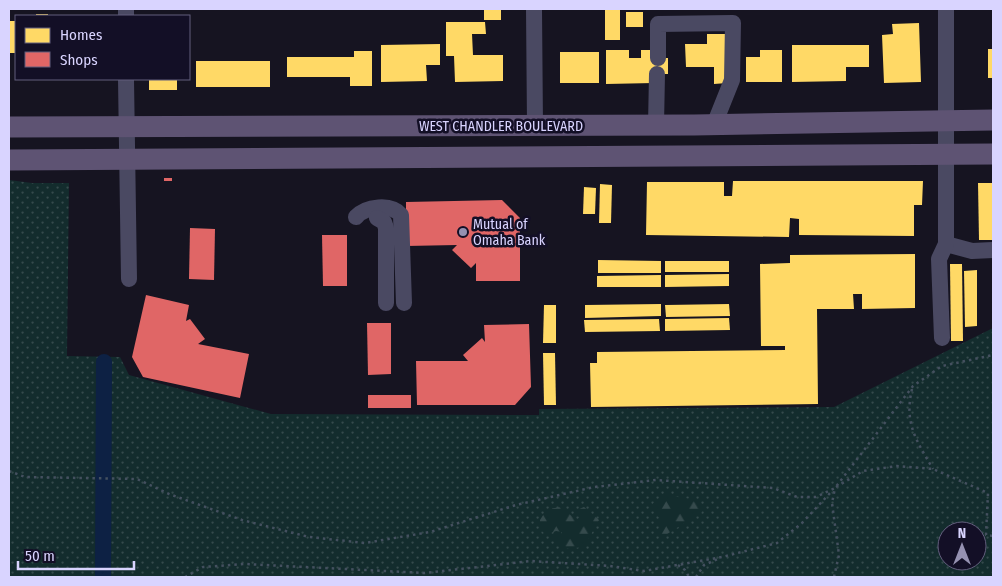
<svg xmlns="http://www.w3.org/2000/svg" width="1002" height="586" font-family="'Fira Sans Condensed',sans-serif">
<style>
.grass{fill:url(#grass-dots);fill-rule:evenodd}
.forest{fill:url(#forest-firs)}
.homes{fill:#ffd966}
.shops{fill:#e06666}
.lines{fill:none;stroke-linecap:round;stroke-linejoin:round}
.canal{stroke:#0d2144;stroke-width:16}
.path{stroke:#44505f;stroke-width:2.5;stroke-dasharray:2.5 4;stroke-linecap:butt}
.minor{stroke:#4a4962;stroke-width:16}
.major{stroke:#5e5373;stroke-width:21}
.poi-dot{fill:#9591b1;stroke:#130f26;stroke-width:2}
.labels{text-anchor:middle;stroke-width:5;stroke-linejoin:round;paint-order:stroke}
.street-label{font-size:14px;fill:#d9d4ff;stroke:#130f26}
.poi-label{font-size:14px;fill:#d9d4ff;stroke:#130f26;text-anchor:start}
</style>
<defs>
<pattern id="grass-dots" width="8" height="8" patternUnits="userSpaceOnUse" patternTransform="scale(1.25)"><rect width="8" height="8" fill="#132c2d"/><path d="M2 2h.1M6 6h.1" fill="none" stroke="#354a4c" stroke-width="1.8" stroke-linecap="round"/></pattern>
<pattern id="forest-firs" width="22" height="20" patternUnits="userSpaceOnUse" patternTransform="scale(1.25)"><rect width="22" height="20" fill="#132c2d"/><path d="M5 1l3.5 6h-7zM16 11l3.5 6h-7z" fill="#354a4c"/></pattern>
</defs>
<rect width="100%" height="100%" fill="#161421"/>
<path class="grass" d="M 9,180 L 32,183 L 69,183 L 67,356 L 120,357 L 129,375 L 271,414 L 539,415 L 539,409 L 834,407 L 993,328 L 993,577 L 9,577 ZM 947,531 L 977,531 L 977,561 L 947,561 Z"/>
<g class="forest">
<path d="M 667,495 C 682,499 696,495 702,512 L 664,536 L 658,534 L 660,519 L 651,506 L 656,500 Z"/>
<path d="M 562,507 L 576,520 L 581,517 L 577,510 L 584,507 L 599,520 L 584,547 L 564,549 L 560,542 L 554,541 L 555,536 L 562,536 L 562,532 L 556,531 L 546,535 L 540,529 L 540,520 L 547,509 Z"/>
</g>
<g class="homes">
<rect x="484" y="9" width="17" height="11"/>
<rect x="605" y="9" width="15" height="31"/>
<rect x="626" y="12" width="17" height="15"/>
<rect x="36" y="14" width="12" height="2"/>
<rect x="9" y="21" width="7" height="32"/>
<path d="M 446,22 L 485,22 L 486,34 L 472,34 L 473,55 L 503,55 L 503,81 L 455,82 L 454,56 L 446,56 Z"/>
<path d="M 919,23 L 921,82 L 884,83 L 882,35 L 893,34 L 892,24 Z"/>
<path d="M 707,34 L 726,34 L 727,83 L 714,84 L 714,67 L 686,67 L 685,44 L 707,44 Z"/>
<path d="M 440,44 L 440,65 L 426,65 L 427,81 L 381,82 L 381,45 Z"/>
<path d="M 792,45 L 869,45 L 869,67 L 846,67 L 846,81 L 792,82 Z"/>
<rect x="988" y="49" width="5" height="29"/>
<path d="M 606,50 L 629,50 L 629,58 L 641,58 L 641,50 L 654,50 L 654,58 L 668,58 L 668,74 L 654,74 L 654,83 L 606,84 Z"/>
<path d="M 760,50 L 782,50 L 782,82 L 746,82 L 746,57 L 760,57 Z"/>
<path d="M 354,51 L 372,51 L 372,86 L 350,86 L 350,77 L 287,77 L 287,57 L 354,57 Z"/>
<rect x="560" y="52" width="39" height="31"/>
<rect x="196" y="61" width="74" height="26"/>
<rect x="149" y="79" width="28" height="11"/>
<path d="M 733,181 L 923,181 L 922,205 L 914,205 L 914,236 L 799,235 L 799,219 L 790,218 L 789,237 L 646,235 L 647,182 L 724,182 L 724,196 L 732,196 Z"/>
<path d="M 978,183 L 993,183 L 993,240 L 979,240 Z"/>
<path d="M 600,184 L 612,185 L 611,223 L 599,223 Z"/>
<path d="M 584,187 L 596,188 L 595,214 L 583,214 Z"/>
<path d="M 915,254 L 915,308 L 862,309 L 862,294 L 853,294 L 854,309 L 817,309 L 818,404 L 591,407 L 590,363 L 597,363 L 597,352 L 785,350 L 785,346 L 761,346 L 760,264 L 790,263 L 790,255 Z"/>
<path d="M 598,260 L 661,261 L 661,273 L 598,273 Z"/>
<rect x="665" y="261" width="64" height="11"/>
<path d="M 950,264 L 962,264 L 963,341 L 951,341 Z"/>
<path d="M 977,270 L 977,326 L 965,327 L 964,271 Z"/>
<path d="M 729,274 L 729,286 L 665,287 L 665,275 Z"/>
<path d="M 661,275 L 661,287 L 597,287 L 597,276 Z"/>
<path d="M 661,304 L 661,316 L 585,318 L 585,305 Z"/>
<path d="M 729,304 L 730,316 L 666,317 L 665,305 Z"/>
<path d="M 544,305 L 556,305 L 556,343 L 543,343 Z"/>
<path d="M 729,318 L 730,330 L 665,331 L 665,319 Z"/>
<path d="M 659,319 L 660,331 L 585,332 L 584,320 Z"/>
<path d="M 543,353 L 555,353 L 556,405 L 544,405 Z"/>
</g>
<g class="shops">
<rect x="164" y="178" width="8" height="3"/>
<path d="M 502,200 L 520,218 L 520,281 L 476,281 L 476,263 L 471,268 L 452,250 L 457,245 L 406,246 L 406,202 Z"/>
<path d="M 190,228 L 215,229 L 214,280 L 189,279 Z"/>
<path d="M 322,235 L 347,235 L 347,286 L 323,286 Z"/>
<path d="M 146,295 L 189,305 L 186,321 L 190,319 L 205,339 L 198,344 L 249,354 L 240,398 L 143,377 L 132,357 Z"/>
<path d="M 367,323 L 391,323 L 391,374 L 368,375 Z"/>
<path d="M 529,324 L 531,387 L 515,405 L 417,405 L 416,361 L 468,361 L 463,355 L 482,338 L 485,342 L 484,325 Z"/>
<rect x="368" y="395" width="43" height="13"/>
</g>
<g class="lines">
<path class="canal" d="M 103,577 L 104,362"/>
<g class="path">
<path d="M 912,389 C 904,423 916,440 933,469"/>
<path d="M 9,471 L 25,477 L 137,479 L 169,494 L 242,520 L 309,537 L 365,543 L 430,532 L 516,505 L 594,487 L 656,480 L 773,488 L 797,497 L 816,497 L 835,488 L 913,386 L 942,366 L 993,355"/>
<path d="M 836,487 L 863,471 L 897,466 L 933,469 L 988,493 L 986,535 L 993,536"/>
<path d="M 678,565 L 685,570 L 689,577"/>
<path d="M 185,577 L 203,567 L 245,564 L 425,573 L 531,561 L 610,566 L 644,571 L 722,557 L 777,543 L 802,523 L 832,491"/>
<path d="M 696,577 L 704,565 L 718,559"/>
<path d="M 834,577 L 839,555 L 832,503 L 835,488"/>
</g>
<g class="minor">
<path d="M 534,9 L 535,126"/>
<path d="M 126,16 L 126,9"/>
<path d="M 658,58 L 658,24 L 733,23 L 732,80 L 714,125"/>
<path d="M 126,79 L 129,279"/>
<path d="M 656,125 L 657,74"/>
<path d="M 356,217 C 366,206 391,203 401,215 L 404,303"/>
<path d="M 377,218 L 384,222 L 386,228 L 386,303"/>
<path d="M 946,244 L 972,251 L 993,250"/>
<path d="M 942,338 L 939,259 L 946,244 L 946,9"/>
</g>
<g class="major">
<path d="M 9,127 L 694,125 L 993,120"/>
<path d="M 9,160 L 993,154"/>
</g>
</g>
<circle class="poi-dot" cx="463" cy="232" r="5"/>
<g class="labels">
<g class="street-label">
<text x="501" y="131">WEST CHANDLER BOULEVARD</text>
</g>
<g class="poi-label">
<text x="473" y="229">Mutual of<tspan x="473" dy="16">Omaha Bank</tspan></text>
</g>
</g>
<rect width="1002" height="586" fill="none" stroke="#d9d4ff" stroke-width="20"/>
<rect x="15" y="15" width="175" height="65" fill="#130f26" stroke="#625e7d"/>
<rect x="25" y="28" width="25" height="15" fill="#ffd966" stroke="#625e7d"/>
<text x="60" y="40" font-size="15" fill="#d9d4ff">Homes</text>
<rect x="25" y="52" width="25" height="15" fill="#e06666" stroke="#625e7d"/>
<text x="60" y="65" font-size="15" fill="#d9d4ff">Shops</text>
<g transform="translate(962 546)"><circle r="24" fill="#130f26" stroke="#625e7d"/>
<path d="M0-4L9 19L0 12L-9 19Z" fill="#9591b1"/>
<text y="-8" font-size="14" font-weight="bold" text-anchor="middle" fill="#d9d4ff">N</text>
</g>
<path d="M18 561v8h116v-8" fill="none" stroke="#d9d4ff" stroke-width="2.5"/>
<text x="25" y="561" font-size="15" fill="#d9d4ff" stroke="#130f26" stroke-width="4" paint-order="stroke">50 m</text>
</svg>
